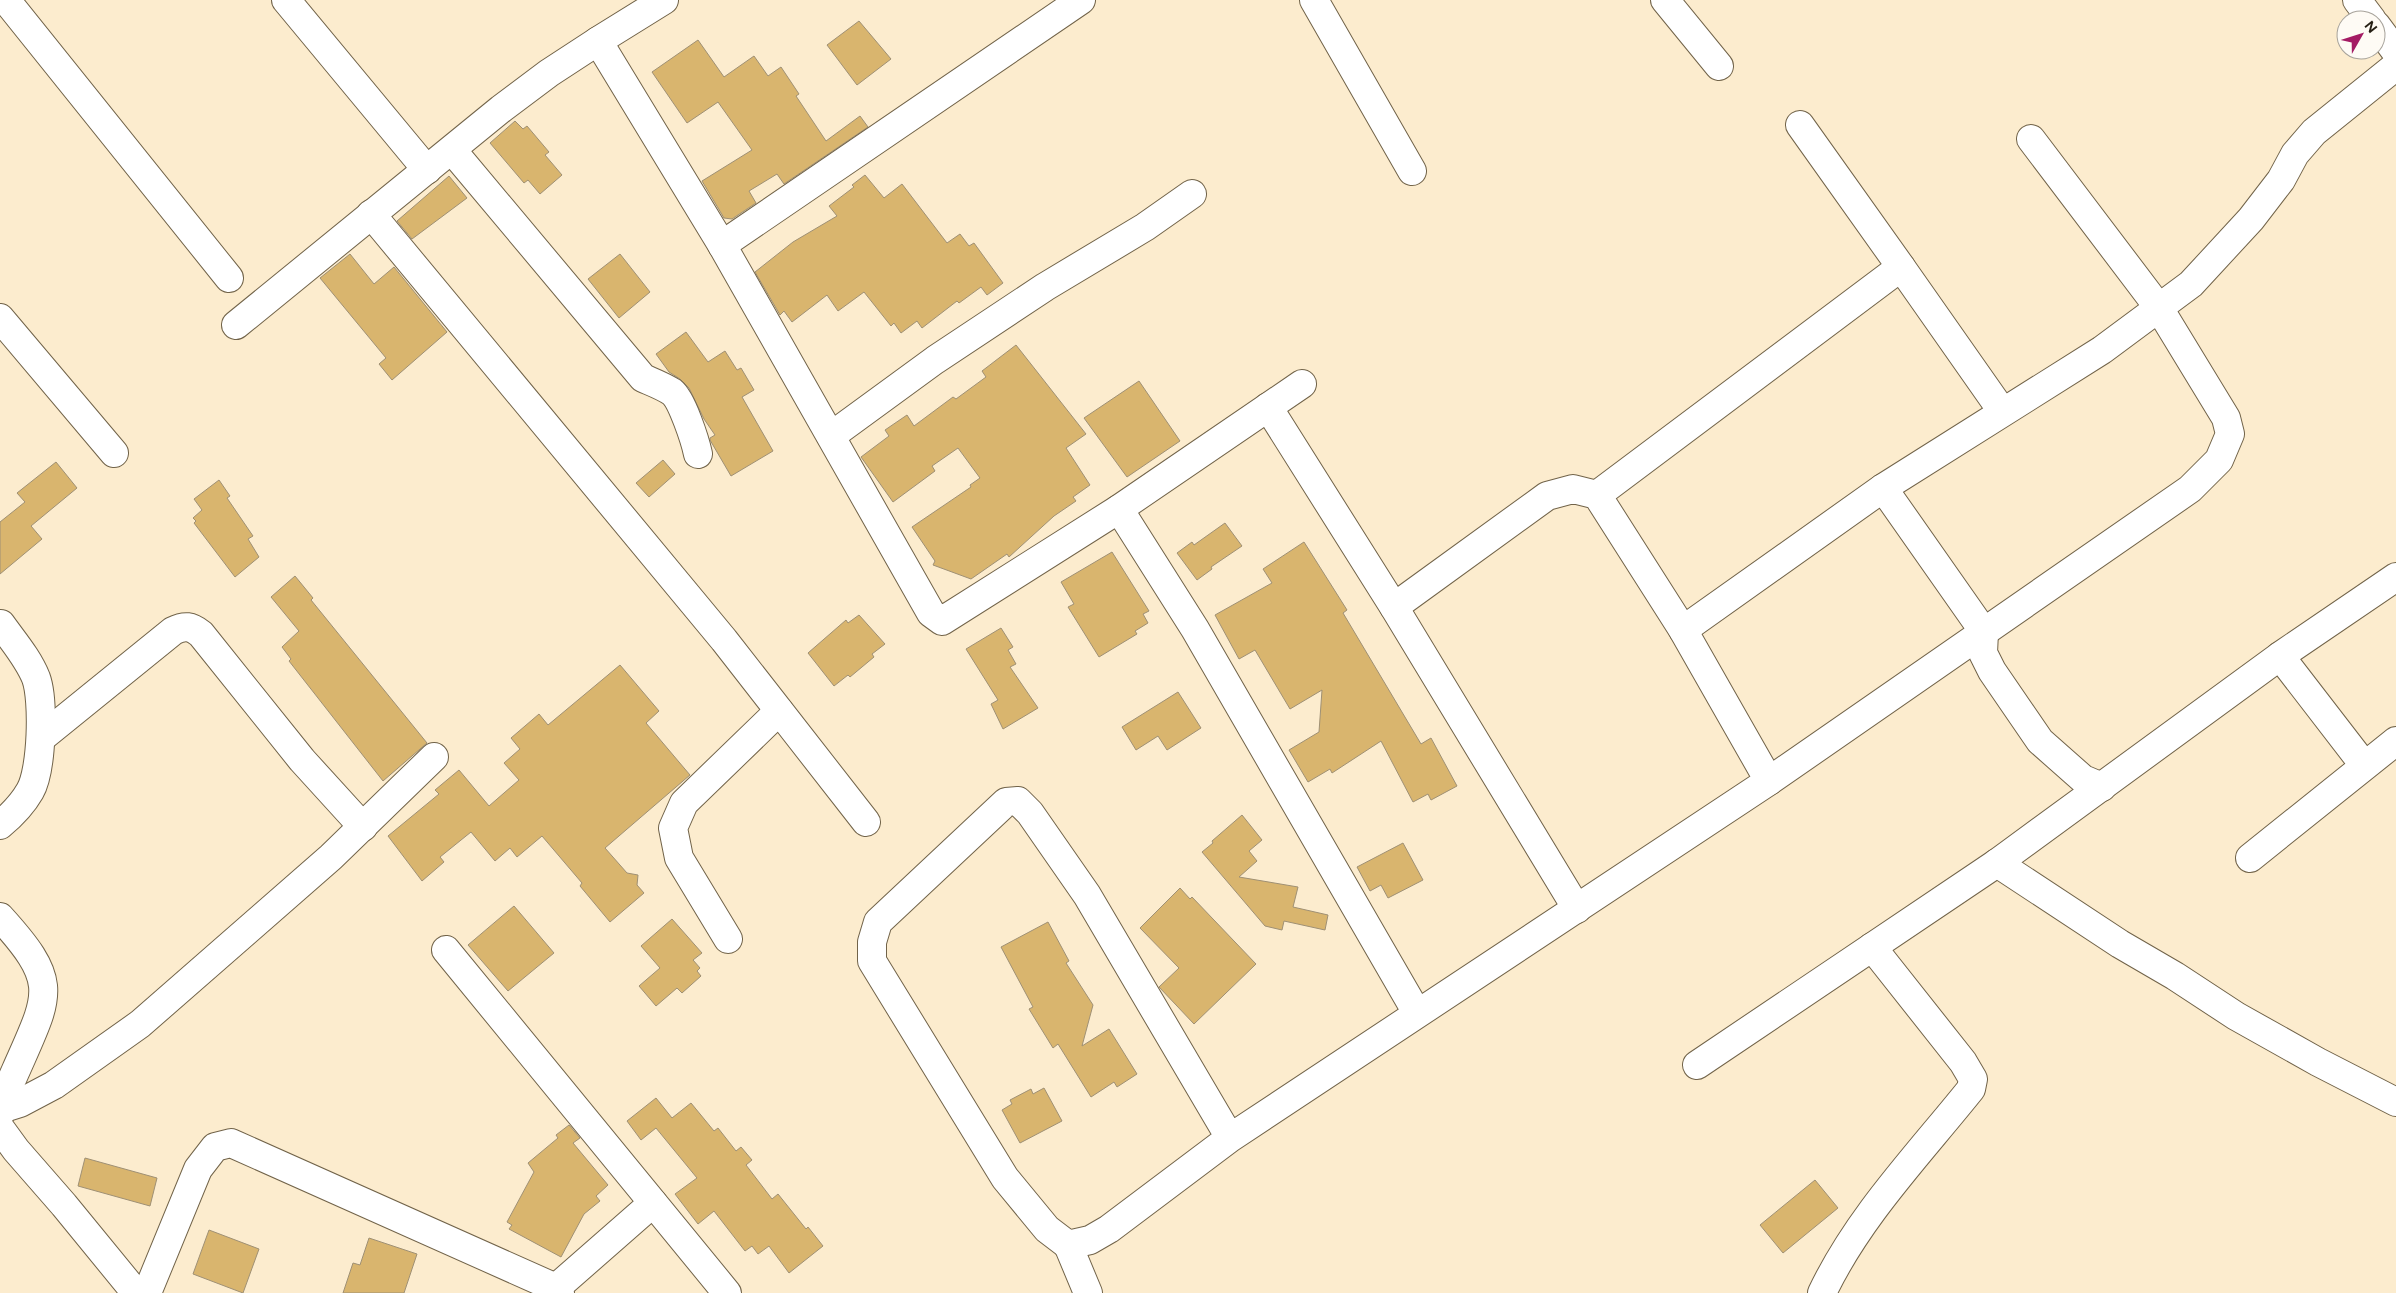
<svg xmlns="http://www.w3.org/2000/svg" width="2396" height="1293" font-family="Figtree,sans-serif">
<style>
.building{fill:#d9b56e;stroke:#9f9074}
.lines{fill:none;stroke-linecap:round;stroke-linejoin:round}
.minor-casing{stroke:#716349;stroke-width:30}
.minor{stroke:#fff;stroke-width:28}
</style>
<rect width="100%" height="100%" fill="#fcecce"/>
<g class="building">
<path d="M 859,21 L 891,59 L 857,85 L 827,45 Z"/>
<path d="M 698,40 L 724,77 L 754,56 L 768,76 L 781,67 L 799,94 L 796,96 L 826,141 L 860,116 L 868,127 L 784,184 L 777,174 L 749,191 L 756,203 L 732,219 L 724,218 L 702,181 L 752,150 L 718,102 L 687,123 L 652,72 Z"/>
<path d="M 515,121 L 523,129 L 527,126 L 549,152 L 545,155 L 562,175 L 540,194 L 528,180 L 524,183 L 490,143 Z"/>
<path d="M 865,175 L 884,198 L 902,184 L 947,243 L 960,234 L 969,246 L 974,243 L 1003,283 L 987,295 L 981,287 L 959,303 L 957,301 L 922,328 L 917,321 L 901,333 L 894,323 L 891,326 L 864,292 L 838,311 L 827,295 L 792,322 L 784,311 L 780,315 L 755,272 L 793,242 L 837,216 L 829,206 L 854,187 L 852,185 Z"/>
<path d="M 449,176 L 467,198 L 412,239 L 397,221 Z"/>
<path d="M 350,254 L 374,284 L 394,267 L 447,332 L 392,380 L 379,364 L 386,358 L 320,278 Z"/>
<path d="M 620,254 L 650,292 L 619,318 L 588,279 Z"/>
<path d="M 686,332 L 708,362 L 725,351 L 737,370 L 741,368 L 754,390 L 742,397 L 773,451 L 731,476 L 710,440 L 710,438 L 715,435 L 704,419 L 689,388 L 680,379 L 669,372 L 656,354 Z"/>
<path d="M 1016,345 L 1086,434 L 1066,448 L 1090,485 L 1073,497 L 1076,501 L 1054,516 L 1009,557 L 1007,554 L 971,579 L 933,565 L 935,561 L 912,527 L 971,487 L 970,485 L 980,478 L 958,448 L 932,466 L 935,471 L 893,502 L 861,457 L 889,436 L 885,430 L 907,415 L 914,426 L 953,397 L 956,399 L 986,377 L 982,371 Z"/>
<path d="M 1139,381 L 1180,441 L 1127,477 L 1084,418 Z"/>
<path d="M 663,460 L 675,474 L 649,497 L 636,483 Z"/>
<path d="M 56,462 L 77,488 L 31,526 L 42,539 L 0,574 L 0,522 L 25,502 L 17,493 Z"/>
<path d="M 219,480 L 230,496 L 227,498 L 253,536 L 248,539 L 259,557 L 235,577 L 194,523 L 196,521 L 193,518 L 202,510 L 194,499 Z"/>
<path d="M 1225,523 L 1242,546 L 1211,567 L 1212,569 L 1197,580 L 1177,553 L 1192,542 L 1194,545 Z"/>
<path d="M 1304,542 L 1347,610 L 1343,613 L 1421,744 L 1431,738 L 1457,786 L 1431,800 L 1428,794 L 1413,802 L 1381,741 L 1332,773 L 1330,769 L 1308,782 L 1289,750 L 1319,732 L 1322,690 L 1290,709 L 1255,650 L 1239,659 L 1215,615 L 1272,583 L 1263,569 Z"/>
<path d="M 1112,552 L 1149,611 L 1143,614 L 1148,623 L 1135,631 L 1137,634 L 1099,657 L 1068,607 L 1074,604 L 1061,582 Z"/>
<path d="M 295,576 L 313,598 L 311,600 L 427,743 L 383,781 L 289,661 L 291,659 L 282,647 L 299,631 L 271,597 Z"/>
<path d="M 859,615 L 885,644 L 872,654 L 874,657 L 850,677 L 848,675 L 834,686 L 808,653 L 846,620 L 848,623 Z"/>
<path d="M 1001,628 L 1013,647 L 1008,650 L 1016,664 L 1010,667 L 1038,708 L 1003,729 L 991,704 L 998,700 L 966,649 Z"/>
<path d="M 620,665 L 659,711 L 646,723 L 690,775 L 605,848 L 627,873 L 638,875 L 637,885 L 644,893 L 610,922 L 580,886 L 582,883 L 542,836 L 517,857 L 510,848 L 495,861 L 471,832 L 440,857 L 444,862 L 422,881 L 388,836 L 439,794 L 435,790 L 459,770 L 489,806 L 519,780 L 504,763 L 520,749 L 511,738 L 539,714 L 548,725 Z"/>
<path d="M 1178,692 L 1201,728 L 1167,750 L 1158,736 L 1136,750 L 1122,727 Z"/>
<path d="M 1242,815 L 1262,840 L 1249,851 L 1257,861 L 1239,877 L 1298,887 L 1293,907 L 1328,915 L 1325,930 L 1284,921 L 1282,930 L 1265,926 L 1202,852 L 1213,843 L 1212,841 Z"/>
<path d="M 1403,843 L 1423,880 L 1388,898 L 1381,885 L 1370,891 L 1357,867 Z"/>
<path d="M 1180,888 L 1190,899 L 1192,897 L 1256,964 L 1194,1024 L 1159,987 L 1179,968 L 1140,928 Z"/>
<path d="M 514,906 L 554,953 L 508,991 L 468,945 Z"/>
<path d="M 672,919 L 702,953 L 693,960 L 700,968 L 697,971 L 701,976 L 682,993 L 677,988 L 656,1006 L 639,986 L 660,968 L 641,946 Z"/>
<path d="M 1048,922 L 1069,961 L 1066,963 L 1093,1005 L 1082,1046 L 1109,1029 L 1137,1074 L 1117,1087 L 1114,1082 L 1091,1097 L 1058,1044 L 1053,1048 L 1029,1009 L 1033,1007 L 1001,947 Z"/>
<path d="M 1044,1088 L 1062,1121 L 1020,1143 L 1002,1110 L 1012,1104 L 1010,1100 L 1031,1089 L 1033,1094 Z"/>
<path d="M 656,1098 L 672,1118 L 691,1103 L 714,1131 L 718,1128 L 736,1151 L 741,1147 L 752,1160 L 746,1165 L 772,1199 L 778,1194 L 806,1229 L 808,1227 L 823,1246 L 789,1273 L 769,1246 L 758,1254 L 752,1246 L 745,1251 L 714,1211 L 698,1224 L 675,1194 L 697,1178 L 656,1128 L 641,1140 L 627,1121 Z"/>
<path d="M 569,1125 L 580,1138 L 573,1143 L 608,1185 L 596,1196 L 600,1201 L 584,1214 L 561,1257 L 509,1229 L 512,1225 L 507,1222 L 534,1172 L 528,1163 L 558,1138 L 556,1135 Z"/>
<path d="M 85,1158 L 157,1178 L 150,1206 L 78,1186 Z"/>
<path d="M 1815,1180 L 1838,1208 L 1783,1253 L 1760,1225 Z"/>
<path d="M 209,1230 L 259,1249 L 243,1293 L 193,1274 Z"/>
<path d="M 369,1238 L 417,1254 L 404,1293 L 343,1293 L 353,1263 L 360,1265 Z"/>
</g>
<g class="lines">
<defs>
<g id="minor">
<path d="M 6,0 L 229,278"/>
<path d="M 286,0 L 427,170"/>
<path d="M 664,0 L 598,41 L 722,245 L 931,613 L 942,621 L 1119,509 L 1302,384"/>
<path d="M 1314,0 L 1412,171"/>
<path d="M 1665,0 L 1719,66"/>
<path d="M 2357,0 L 2372,20"/>
<path d="M 2376,25 L 2396,52"/>
<path d="M 452,150 L 643,378 C 652,382 663,386 672,392 C 682,400 695,440 698,454"/>
<path d="M 371,214 L 724,640 L 866,822"/>
<path d="M 722,245 L 1081,0"/>
<path d="M 1901,267 L 2002,411"/>
<path d="M 0,318 L 114,453"/>
<path d="M 236,325 L 501,109 L 549,73 L 598,41"/>
<path d="M 1268,407 L 1394,607 L 1577,909"/>
<path d="M 831,436 L 935,360 L 1045,287 L 1145,227 L 1192,194"/>
<path d="M 1883,488 L 1984,632 L 1983,653 L 1992,671 L 2040,741 L 2083,779 L 2102,787"/>
<path d="M 1597,495 L 1901,267 L 1800,125"/>
<path d="M 1119,509 L 1195,629 L 1417,1013"/>
<path d="M 1683,630 L 1883,488 L 2102,350 L 2191,284 L 2251,219 L 2281,180 L 2295,154 L 2314,132 L 2396,66"/>
<path d="M 2280,656 L 2364,765"/>
<path d="M 41,738 L 173,631 C 185,625 191,626 201,634 L 302,760 L 363,827"/>
<path d="M 1769,781 L 2190,489 L 2219,460 L 2230,434 L 2226,418 L 2159,308 L 2031,139"/>
<path d="M 0,825 C 12,815 22,805 30,791 C 42,771 44,700 36,678 C 28,658 13,641 1,624"/>
<path d="M 2250,858 L 2396,741"/>
<path d="M 1997,863 L 2120,944 L 2175,976 L 2236,1016 L 2318,1062 L 2396,1102"/>
<path d="M 0,917 C 60,983 50,993 16,1070 C 10,1084 2,1099 0,1114"/>
<path d="M 728,939 L 679,858 L 673,828 L 684,803 L 779,711"/>
<path d="M 446,950 L 727,1293"/>
<path d="M 1697,1065 L 1997,863 L 2280,656 L 2396,577"/>
<path d="M 1,1109 L 20,1103 L 54,1085 L 140,1024 L 331,857 L 434,757"/>
<path d="M 0,1128 L 16,1150 L 64,1205 L 136,1293"/>
<path d="M 1230,1138 L 1087,895 L 1030,813 L 1018,801 L 1006,802 L 878,922 L 872,942 L 872,961 L 1005,1178 L 1047,1229 L 1068,1245 L 1090,1240 L 1109,1229 L 1230,1138 L 1769,781 L 1683,630 L 1597,495 L 1573,489 L 1547,496 L 1394,607"/>
<path d="M 1068,1245 L 1088,1293"/>
<path d="M 556,1288 L 653,1203"/>
<path d="M 147,1293 L 198,1169 L 215,1147 L 231,1143 L 556,1288 L 560,1293"/>
<path d="M 1822,1293 C 1858,1217 1919,1154 1971,1089 L 1973,1079 L 1963,1062 L 1872,947"/>
</g>
</defs>
<use href="#minor" class="minor-casing"/>
<use href="#minor" class="minor"/>
</g>
<g transform="translate(2361 35) rotate(51)"><circle r="24" fill="#fefbf5" stroke="#a7a39b"/>
<path d="M0-4L9 19L0 12L-9 19Z" fill="#a41b64"/>
<text y="-8" font-size="14" font-weight="bold" text-anchor="middle" fill="#251f14">N</text>
</g>
</svg>
